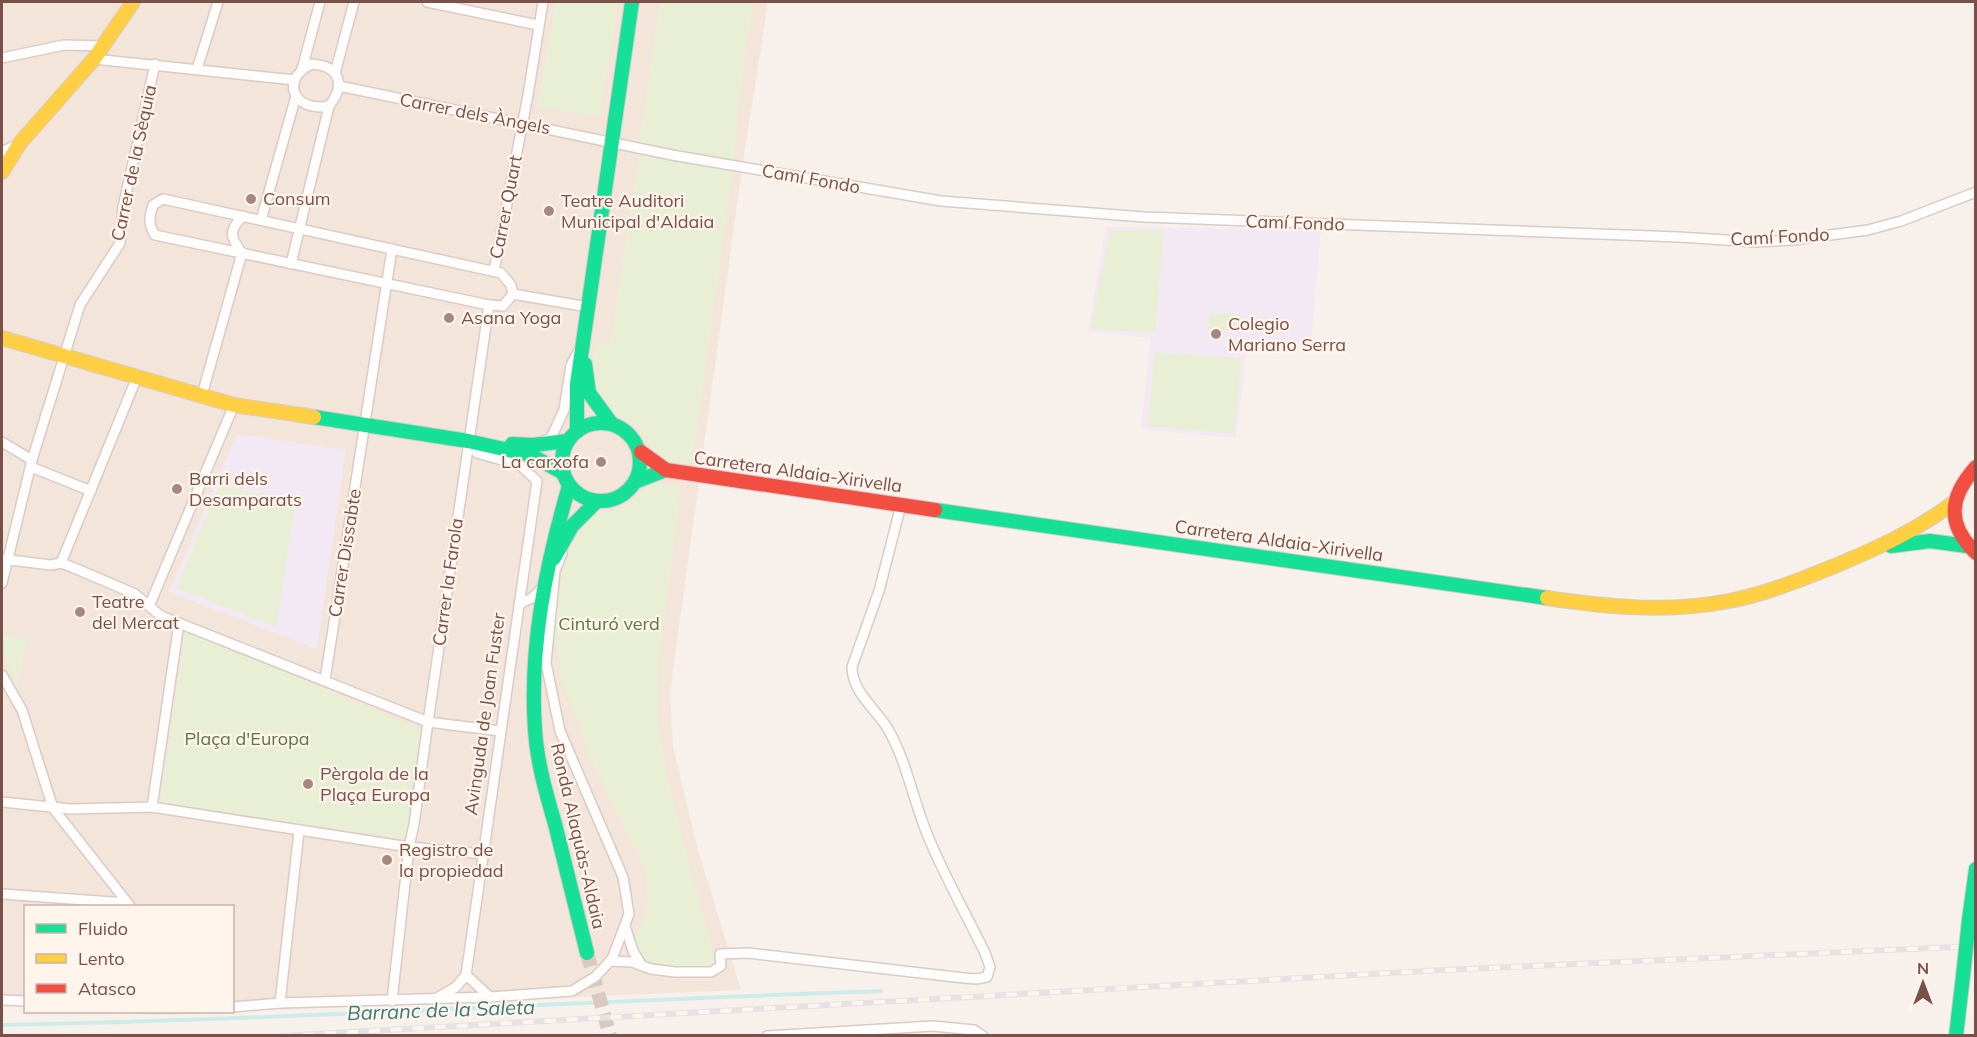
<svg xmlns="http://www.w3.org/2000/svg" width="1977" height="1037" font-family="Mulish,sans-serif">
<style>
.residential{fill:#f4e5db}
.education{fill:#f2e9f4}
.green{fill:#e9efd4}
.lines{fill:none;stroke-linecap:round;stroke-linejoin:round}
.stream{stroke:#cbece9;stroke-width:4}
.secondary-tunnel{stroke:#d8c9c2;stroke-width:14;stroke-dasharray:14 7;stroke-linecap:butt}
.street-casing{stroke:#d7ccc8;stroke-width:12}
.fast-casing{stroke:#d8ccc8;stroke-width:16}
.slow-casing{stroke:#d8ccc8;stroke-width:16}
.jam-casing{stroke:#d8ccc8;stroke-width:16}
.street{stroke:#fefdfc;stroke-width:9}
.fast{stroke:#16e098;stroke-width:14}
.slow{stroke:#ffcf43;stroke-width:14}
.jam{stroke:#f24e42;stroke-width:14}
.rail-casing{stroke:#e4e2e5;stroke-width:6}
.rail{stroke:#fff5ed;stroke-width:4;stroke-dasharray:11;stroke-linecap:butt}
.fast-bridge-casing{stroke:#d8ccc8;stroke-width:16;stroke-linecap:butt}
.fast-bridge{stroke:#16e098;stroke-width:14}
.poi-dot{fill:#a68881;stroke:#fff5ed;stroke-width:2}
.labels{text-anchor:middle;stroke-width:4.5;stroke-linejoin:round;paint-order:stroke}
.street-label{font-size:18px;fill:#7a5048;stroke:#fff5ed}
.poi-label{font-size:18px;fill:#7a5048;stroke:#fff5ed;text-anchor:start}
.park-label{font-size:18px;fill:#5a7a3c;stroke:#fff5ed}
.water-label{font-size:20px;font-style:italic;fill:#377978;stroke:#fff5ed}
</style>
<rect width="100%" height="100%" fill="#f8f1eb"/>
<path class="residential" d="M 2,2 L 768,2 L 742,169 L 670,692 L 673,747 L 698,850 L 741,990 L 161,1015 L 106,1012 L 232,1012 L 232,906 L 26,906 L 25,1006 L 2,1005 Z"/>
<g class="education">
<path d="M 1106,227 L 1321,230 L 1311,341 L 1247,347 L 1236,438 L 1141,429 L 1151,338 L 1088,331 Z"/>
<path d="M 237,434 L 346,450 L 317,649 L 169,592 Z"/>
</g>
<g class="green">
<path d="M 555,2 L 619,2 L 599,117 L 538,106 Z"/>
<path d="M 660,2 L 754,2 L 745,50 L 733,161 L 639,144 Z"/>
<path d="M 639,155 L 733,170 L 692,463 C 683,464 672,464 665,460 C 651,451 647,436 634,426 C 621,416 607,413 599,397 C 592,382 593,358 596,342 L 610,346 Z"/>
<path d="M 1164,230 L 1155,333 L 1091,329 L 1110,231 Z"/>
<path d="M 1209,313 L 1242,315 L 1241,331 L 1208,329 Z"/>
<path d="M 1155,352 L 1241,359 L 1234,434 L 1147,426 Z"/>
<path d="M 657,483 L 680,488 L 677,521 L 659,659 L 658,724 L 668,781 L 716,965 C 699,967 662,971 647,962 C 640,957 637,949 634,941 L 648,908 L 645,870 L 598,774 L 561,680 L 554,628 L 566,555 L 589,517 L 598,513 L 611,512 L 626,506 L 648,485 Z"/>
<path d="M 219,486 L 296,499 L 276,627 L 176,588 Z"/>
<path d="M 186,629 L 423,731 L 407,839 L 160,804 Z"/>
<path d="M 2,634 L 27,639 L 17,688 L 2,651 Z"/>
</g>
<g class="lines">
<path class="stream" d="M 2,1025 C 295,1019 588,1001 881,991"/>
<path class="secondary-tunnel" d="M 587,953 L 610,1036"/>
<defs>
<g id="street">
<path d="M 427,2 L 538,25"/>
<path d="M 2,58 L 64,45 L 102,46"/>
<path d="M 94,59 L 295,80"/>
<path d="M 312,64 C 340,66 346,85 329,106 C 295,113 278,80 312,64 Z"/>
<path d="M 197,69 L 218,2"/>
<path d="M 302,69 L 320,2"/>
<path d="M 335,73 L 354,2"/>
<path d="M 339,86 L 672,155 L 941,201 L 1144,217 L 1679,237 L 1756,242 L 1793,240 L 1868,230 L 1901,221 L 1976,192"/>
<path d="M 2,152 L 18,144"/>
<path d="M 163,199 L 501,273 L 511,285 L 513,294 L 503,306 L 489,305 L 155,235 C 148,224 149,218 153,205 Z"/>
<path d="M 261,220 L 296,96"/>
<path d="M 291,264 L 329,106"/>
<path d="M 494,271 L 528,95 L 543,2"/>
<path d="M 513,294 L 588,307"/>
<path d="M 489,305 L 428,722 L 500,731"/>
<path d="M 202,395 L 242,253 C 230,237 228,231 243,216"/>
<path d="M 2,442 L 32,460"/>
<path d="M 541,442 L 551,438 L 564,410 L 571,365 L 579,350"/>
<path d="M 31,467 L 91,491"/>
<path d="M 2,559 L 51,565 L 61,563 L 72,567 L 135,594 L 161,616 L 428,722 L 414,824 L 409,847 L 152,807 L 71,809 L 2,802"/>
<path d="M 61,563 L 137,377"/>
<path d="M 2,583 L 32,460 L 80,305 L 120,243 L 123,207 L 155,64"/>
<path d="M 150,604 L 234,405"/>
<path d="M 519,604 L 532,598 L 544,586"/>
<path d="M 2,675 L 22,710 L 53,808 L 130,906"/>
<path d="M 325,680 L 392,249"/>
<path d="M 152,807 L 179,623"/>
<path d="M 2,894 L 127,903"/>
<path d="M 625,926 L 633,951 L 642,966"/>
<path d="M 610,961 L 632,962 L 651,969 L 675,972 L 711,972 L 721,966 L 720,954 L 748,953 L 964,978 L 976,979 L 987,977 L 990,967 L 985,953 C 967,916 946,879 930,841 C 914,805 908,764 888,729 C 876,709 852,692 852,667 L 879,591 L 901,505"/>
<path d="M 466,975 L 490,997"/>
<path d="M 437,998 L 456,987 L 466,975 L 537,481 L 520,465 L 477,453 L 468,441"/>
<path d="M 2,1000 L 26,1001"/>
<path d="M 392,1001 L 409,847 L 483,854"/>
<path d="M 280,1003 L 299,831"/>
<path d="M 232,1007 L 280,1003 L 490,997 L 572,991 L 595,977 L 612,959 L 629,914 L 623,877 L 560,731 L 546,663 L 555,571 L 562,553"/>
<path d="M 767,1036 L 933,1026 L 974,1030 L 983,1036"/>
</g>
<g id="fast">
<path d="M 585,364 L 589,393 L 611,423"/>
<path d="M 314,417 L 468,441 L 531,455 L 563,473"/>
<circle cx="601" cy="462" r="39"/>
<path d="M 577,430 L 577,384 L 632,2"/>
<path d="M 512,444 L 533,445 L 567,441"/>
<path d="M 637,481 L 666,470"/>
<path d="M 569,486 C 546,565 529,647 535,730 C 537,762 546,793 555,824 C 566,867 576,910 587,953"/>
<path d="M 935,510 L 1547,598"/>
<path d="M 1891,546 L 1930,541 L 1967,546"/>
<path d="M 554,558 L 572,526 L 596,502"/>
<path d="M 1969,920 L 1976,869"/>
<path d="M 1956,1036 L 1963,976"/>
</g>
<g id="slow">
<path d="M 2,172 L 20,143 L 94,59 L 133,2"/>
<path d="M 2,338 L 234,405 L 314,417"/>
<path d="M 1547,598 C 1607,607 1669,613 1729,601 C 1766,594 1802,579 1837,565 C 1878,548 1917,530 1953,503"/>
</g>
<g id="jam">
<path d="M 641,452 L 666,470 L 935,510"/>
<path d="M 1976,467 C 1949,497 1946,524 1976,553"/>
</g>
</defs>
<use href="#street" class="street-casing"/>
<use href="#fast" class="fast-casing"/>
<use href="#slow" class="slow-casing"/>
<use href="#jam" class="jam-casing"/>
<use href="#street" class="street"/>
<use href="#fast" class="fast"/>
<use href="#slow" class="slow"/>
<use href="#jam" class="jam"/>
<defs>
<path id="rail" d="M 281,1036 L 1443,970 L 1976,946"/>
</defs>
<use href="#rail" class="rail-casing"/>
<use href="#rail" class="rail"/>
<defs>
<path id="fast-bridge" d="M 1963,976 L 1969,920"/>
</defs>
<use href="#fast-bridge" class="fast-bridge-casing"/>
<use href="#fast-bridge" class="fast-bridge"/>
</g>
<g class="poi-dot">
<circle cx="251" cy="199" r="6"/>
<circle cx="549" cy="211" r="6"/>
<circle cx="449" cy="318" r="6"/>
<circle cx="1216" cy="334" r="6"/>
<circle cx="601" cy="462" r="6"/>
<circle cx="177" cy="489" r="6"/>
<circle cx="80" cy="612" r="6"/>
<circle cx="308" cy="784" r="6"/>
<circle cx="387" cy="860" r="6"/>
</g>
<g class="labels">
<g class="street-label">
<text transform="translate(475 114) rotate(11)" y="6">Carrer dels Àngels</text>
<text transform="translate(134 163) rotate(-78)" y="6">Carrer de la Sèquia</text>
<text transform="translate(811 179) rotate(10)" y="6">Camí Fondo</text>
<text transform="translate(506 207) rotate(-79)" y="6">Carrer Quart</text>
<text transform="translate(1295 223) rotate(2)" y="6">Camí Fondo</text>
<text transform="translate(1780 237) rotate(-3)" y="6">Camí Fondo</text>
<text transform="translate(798 472) rotate(8)" y="6">Carretera Aldaia-Xirivella</text>
<text transform="translate(1279 541) rotate(8)" y="6">Carretera Aldaia-Xirivella</text>
<text transform="translate(345 553) rotate(-81)" y="6">Carrer Dissabte</text>
<text transform="translate(448 582) rotate(-82)" y="6">Carrer la Farola</text>
<text transform="translate(485 714) rotate(-82)" y="6">Avinguda de Joan Fuster</text>
<text transform="translate(578 836) rotate(77)" y="6">Ronda Alaquàs-Aldaia</text>
</g>
<g class="poi-label">
<text x="263" y="205">Consum</text>
<text x="561" y="207">Teatre Auditori<tspan x="561" dy="21">Municipal d'Aldaia</tspan></text>
<text x="461" y="324">Asana Yoga</text>
<text x="1228" y="330">Colegio<tspan x="1228" dy="21">Mariano Serra</tspan></text>
<text x="589" y="468" text-anchor="end">La carxofa</text>
<text x="189" y="485">Barri dels<tspan x="189" dy="21">Desamparats</tspan></text>
<text x="92" y="608">Teatre<tspan x="92" dy="21">del Mercat</tspan></text>
<text x="320" y="780">Pèrgola de la<tspan x="320" dy="21">Plaça Europa</tspan></text>
<text x="399" y="856">Registro de<tspan x="399" dy="21">la propiedad</tspan></text>
</g>
<g class="park-label">
<text x="609" y="630">Cinturó verd</text>
<text x="247" y="745">Plaça d'Europa</text>
</g>
<g class="water-label">
<text transform="translate(441 1010) rotate(-2)" y="7">Barranc de la Saleta</text>
</g>
</g>
<rect width="1977" height="1037" fill="none" stroke="#7a5048" stroke-width="6"/>
<rect x="24" y="905" width="210" height="108" fill="#fff5ed" stroke="#cab3ab" stroke-width="1.5"/>
<rect x="36" y="924" width="30" height="9" fill="#16e098" stroke="#cab3ab" stroke-width="1.5"/>
<text x="78" y="935" font-size="18" fill="#7a5048">Fluido</text>
<rect x="36" y="954" width="30" height="9" fill="#ffcf43" stroke="#cab3ab" stroke-width="1.5"/>
<text x="78" y="965" font-size="18" fill="#7a5048">Lento</text>
<rect x="36" y="984" width="30" height="9" fill="#f24e42" stroke="#cab3ab" stroke-width="1.5"/>
<text x="78" y="995" font-size="18" fill="#7a5048">Atasco</text>
<g transform="translate(1923 983)" stroke="#fff5ed" stroke-width="4.5" paint-order="stroke">
<path d="M0-4.5L10 22L0 15L-10 22Z" fill="#7a5048"/>
<text y="-9" font-size="16" font-weight="bold" text-anchor="middle" fill="#7a5048">N</text>
</g>
</svg>
